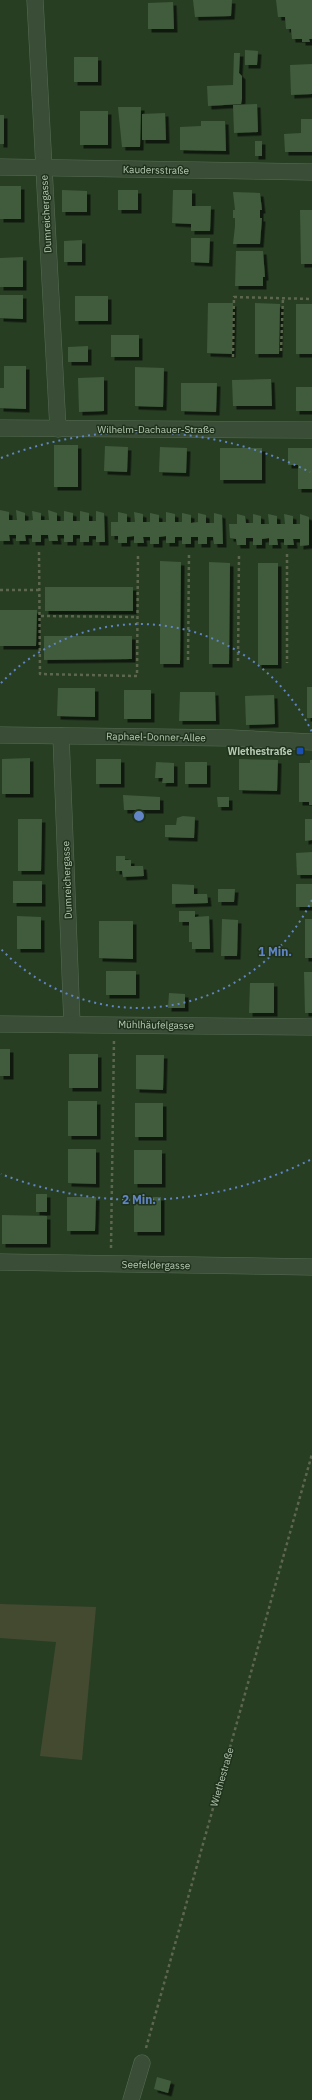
<svg xmlns="http://www.w3.org/2000/svg" width="312" height="2100" font-family="'IBM Plex Sans',sans-serif">
<style>
.green{fill:#444a30}
.building{fill:#405b3c;filter:url(#shadow)}
.lines{fill:none;stroke-linecap:round;stroke-linejoin:round}
.street-casing{stroke:#586c55;stroke-width:17}
.path{stroke:#5c674e;stroke-width:2.5;stroke-dasharray:3 3;stroke-linecap:butt}
.street{stroke:#3a4e37;stroke-width:16}
.ring{fill:none;stroke:#6185c7;stroke-width:2;stroke-dasharray:2 4}
.transit-dot{fill:#1a4fb4;stroke:#1f321c;stroke-width:1.5}
.labels{text-anchor:middle;dominant-baseline:central;stroke-width:3;stroke-linejoin:round;paint-order:stroke}
.street-label{font-size:10px;fill:#b5c9b2;stroke:#1f321c}
.poi-label{font-size:10px;font-weight:bold;fill:#b5c9b2;stroke:#1f321c;text-anchor:end}
.centre{fill:#6185c7;stroke:#1f321c;stroke-width:2}
.ring-label{font-size:12px;text-anchor:middle;font-weight:bold;fill:#6185c7;stroke:#1f321c;stroke-width:3;stroke-linejoin:round;paint-order:stroke}
</style>
<defs>
<filter id="shadow"><feDropShadow dx="3.5" dy="3.5" stdDeviation="0" flood-color="#0009"/></filter>
</defs>
<rect width="100%" height="100%" fill="#273e23"/>
<!-- green -->
<polygon class="green" points="0,1604 96,1607 82,1760 40,1756 56,1642 0,1638"/>
<!-- building -->
<g class="building">
<polygon points="193,0 232,0 231,16 195,17"/>
<polygon points="276,0 312,0 312,39 309,39 310,42 302,42 302,39 292,39 291,29 286,29 285,17 278,17"/>
<polygon points="173,2 174,29 148,29 148,3"/>
<polygon points="245,50 258,51 257,65 245,65"/>
<polygon points="234,53 240,53 239,73 242,76 242,99 241,104 208,106 207,86 233,85"/>
<rect x="74" y="57" width="24" height="25"/>
<polygon points="312,64 312,94 291,95 290,65"/>
<polygon points="257,104 258,132 234,133 233,105"/>
<polygon points="118,107 141,107 140,147 122,147"/>
<rect x="80" y="111" width="28" height="34"/>
<polygon points="165,113 166,140 142,140 142,114"/>
<rect x="0" y="115" width="4" height="29"/>
<polygon points="301,119 312,119 312,152 285,152 284,134 301,133"/>
<polygon points="201,121 225,121 226,151 180,150 180,127 201,126"/>
<rect x="255" y="141" width="7" height="15"/>
<rect x="0" y="186" width="21" height="33"/>
<polygon points="62,190 87,191 87,212 62,212"/>
<rect x="118" y="190" width="20" height="20"/>
<polygon points="173,190 192,190 192,206 211,206 210,231 191,231 191,224 172,223"/>
<polygon points="233,192 260,193 262,210 260,210 260,218 262,218 260,244 233,244 235,226 235,218 233,218 233,210 235,210"/>
<polygon points="300,210 312,210 312,264 301,264"/>
<polygon points="191,238 210,238 209,263 191,262"/>
<polygon points="82,240 82,262 64,262 64,241"/>
<polygon points="236,251 263,251 265,277 263,277 263,286 235,286"/>
<polygon points="23,257 23,287 0,287 0,258"/>
<polygon points="0,295 23,295 23,319 0,318"/>
<rect x="75" y="296" width="33" height="25"/>
<polygon points="208,303 233,303 232,354 207,353"/>
<polygon points="255,303 280,304 279,354 255,354"/>
<rect x="296" y="304" width="16" height="50"/>
<rect x="111" y="335" width="28" height="22"/>
<polygon points="88,346 88,362 68,362 68,347"/>
<polygon points="4,366 26,366 26,409 0,408 0,388 4,388"/>
<polygon points="135,367 164,368 163,407 135,406"/>
<polygon points="104,377 104,411 79,412 78,378"/>
<polygon points="271,379 272,406 233,406 232,380"/>
<polygon points="181,383 217,383 216,412 181,411"/>
<rect x="296" y="387" width="16" height="24"/>
<rect x="54" y="445" width="24" height="42"/>
<polygon points="105,446 128,447 127,472 104,471"/>
<polygon points="160,447 187,448 186,473 159,472"/>
<rect x="220" y="448" width="42" height="32"/>
<polygon points="288,448 312,448 312,489 298,489 298,465 288,465"/>
<polygon points="0,510 9,512 9,520 17,520 16,510 25,513 25,521 33,520 32,511 41,513 41,520 49,520 48,510 57,513 57,521 64,521 64,511 73,513 73,521 80,521 80,511 89,513 89,521 96,521 96,511 104,513 105,542 96,542 96,536 89,536 89,542 80,542 80,535 73,535 73,542 64,542 64,535 57,535 58,541 49,541 48,535 41,535 41,542 32,542 32,535 25,535 26,541 16,541 16,535 9,535 10,541 0,541"/>
<polygon points="118,512 127,514 127,522 135,522 134,512 143,514 143,522 150,522 150,513 159,515 159,522 166,522 166,512 175,514 175,522 182,522 182,513 191,515 191,523 198,522 198,513 206,515 206,523 214,523 214,513 222,515 223,544 214,544 213,537 207,537 207,544 198,544 198,537 191,537 191,544 182,544 182,537 175,537 175,543 166,543 166,536 159,537 159,544 150,544 150,537 143,537 144,543 134,543 134,536 127,537 127,543 118,543 118,536 111,536 111,522 118,522"/>
<polygon points="237,514 245,516 246,523 253,523 253,514 261,516 261,524 269,524 268,514 277,516 277,524 285,524 284,514 293,516 293,524 300,524 300,514 309,517 309,545 300,546 300,539 293,539 294,545 284,545 284,539 277,539 278,545 269,545 269,538 262,539 262,545 253,545 253,538 246,538 246,545 237,545 236,539 230,538 229,524 237,524"/>
<polygon points="160,561 181,562 180,664 160,664"/>
<polygon points="209,562 230,563 229,664 209,664"/>
<rect x="258" y="563" width="20" height="102"/>
<rect x="45" y="587" width="88" height="24"/>
<polygon points="0,610 37,610 36,646 0,646"/>
<polygon points="44,636 132,636 132,659 44,660"/>
<rect x="307" y="687" width="5" height="31"/>
<polygon points="58,688 95,688 95,717 57,716"/>
<rect x="124" y="690" width="27" height="29"/>
<polygon points="180,692 215,692 216,721 179,721"/>
<polygon points="274,695 275,724 246,725 245,696"/>
<polygon points="30,758 30,794 2,794 2,759"/>
<rect x="96" y="759" width="25" height="25"/>
<polygon points="239,759 278,760 277,791 239,790"/>
<polygon points="310,760 312,760 312,805 309,805 309,802 299,802 299,763 310,763"/>
<polygon points="156,762 174,763 174,783 162,783 163,778 155,778"/>
<rect x="185" y="762" width="22" height="22"/>
<polygon points="123,795 160,797 160,810 124,810"/>
<polygon points="217,797 229,797 229,807 218,807"/>
<polygon points="183,816 195,817 194,838 165,837 165,825 176,825 177,818"/>
<polygon points="18,819 42,819 41,871 18,871"/>
<polygon points="305,819 312,819 312,840 305,841"/>
<polygon points="312,852 312,875 297,875 296,853"/>
<polygon points="116,856 125,856 125,860 131,860 131,866 143,866 144,876 123,877 122,871 116,871"/>
<rect x="13" y="881" width="29" height="22"/>
<polygon points="172,884 194,885 194,894 207,894 208,903 172,904"/>
<rect x="296" y="884" width="16" height="23"/>
<polygon points="218,889 235,889 234,902 218,902"/>
<polygon points="179,911 195,911 195,917 209,916 210,949 192,949 192,942 189,942 189,922 179,922"/>
<polygon points="17,916 41,917 41,949 17,949"/>
<polygon points="222,919 238,920 237,956 221,956"/>
<rect x="305" y="919" width="7" height="39"/>
<polygon points="99,921 133,921 133,959 99,958"/>
<rect x="106" y="971" width="30" height="24"/>
<polygon points="304,972 312,972 312,1013 305,1013"/>
<polygon points="250,983 274,983 274,1013 249,1013"/>
<polygon points="169,993 185,994 185,1008 168,1008"/>
<rect x="0" y="1049" width="10" height="27"/>
<rect x="69" y="1054" width="29" height="34"/>
<polygon points="136,1055 164,1055 163,1090 136,1089"/>
<rect x="68" y="1101" width="29" height="35"/>
<rect x="135" y="1103" width="28" height="34"/>
<polygon points="68,1149 96,1149 96,1184 68,1183"/>
<rect x="134" y="1150" width="28" height="34"/>
<rect x="36" y="1194" width="11" height="18"/>
<polygon points="67,1197 96,1197 95,1231 67,1231"/>
<rect x="134" y="1197" width="27" height="35"/>
<polygon points="2,1215 47,1216 47,1244 2,1244"/>
<polygon points="157,2077 171,2081 168,2093 154,2089"/>
</g>
<g class="lines">
<defs>
<g id="street">
<polyline points="35,0 58,429"/>
<polyline points="0,167 312,172"/>
<polyline points="0,428 312,430"/>
<polyline points="0,735 231,738 312,742"/>
<polyline points="61,736 72,1024"/>
<polyline points="0,1024 312,1027"/>
<polyline points="0,1262 312,1267"/>
<polyline points="131,2100 142,2063"/>
</g>
</defs>
<!-- street casing -->
<use href="#street" class="street-casing"/>
<!-- path -->
<g class="path">
<polyline points="281,351 283,298"/>
<polyline points="233,357 234,297 312,299"/>
<polyline points="39,552 40,674 137,676 138,553"/>
<polyline points="287,554 287,663"/>
<polyline points="0,590 39,590"/>
<polyline points="41,616 137,617"/>
<polyline points="188,660 189,553"/>
<polyline points="238,661 239,554"/>
<polyline points="111,1248 114,1039"/>
<polyline points="146,2048 312,1454"/>
</g>
<!-- street -->
<use href="#street" class="street"/>
</g>
<!-- distance rings -->
<g class="ring">
<path d="M312 900A192 192 0 0 1 1 949M1 683A192 192 0 0 1 312 732"/>
<path d="M310 1160A384 384 0 0 1 1 1174M1 458A384 384 0 0 1 310 472"/>
</g>
<!-- markers -->
<rect class="transit-dot" x="296" y="747" width="8" height="8" rx="2"/>
<g class="labels">
<!-- street labels -->
<g class="street-label">
<text transform="translate(156 170) rotate(1)">Kaudersstraße</text>
<text transform="translate(46 214) rotate(-93)">Dumreichergasse</text>
<text x="156" y="429">Wilhelm-Dachauer-Straße</text>
<text transform="translate(156 737) rotate(1)">Raphael-Donner-Allee</text>
<text transform="translate(67 880) rotate(-92)">Dumreichergasse</text>
<text transform="translate(156 1025) rotate(1)">Mühlhäufelgasse</text>
<text transform="translate(156 1265) rotate(1)">Seefeldergasse</text>
<text transform="translate(222 1777) rotate(-74)">Wiethestraße</text>
</g>
<!-- poi labels -->
<g class="poi-label">
<text x="292" y="751">Wiethestraße</text>
</g>
</g>
<circle cx="139" cy="816" r="6" class="centre"/>
<g class="ring-label">
<text x="275" y="956">1 Min.</text>
<text x="139" y="1204">2 Min.</text>
</g>
</svg>
